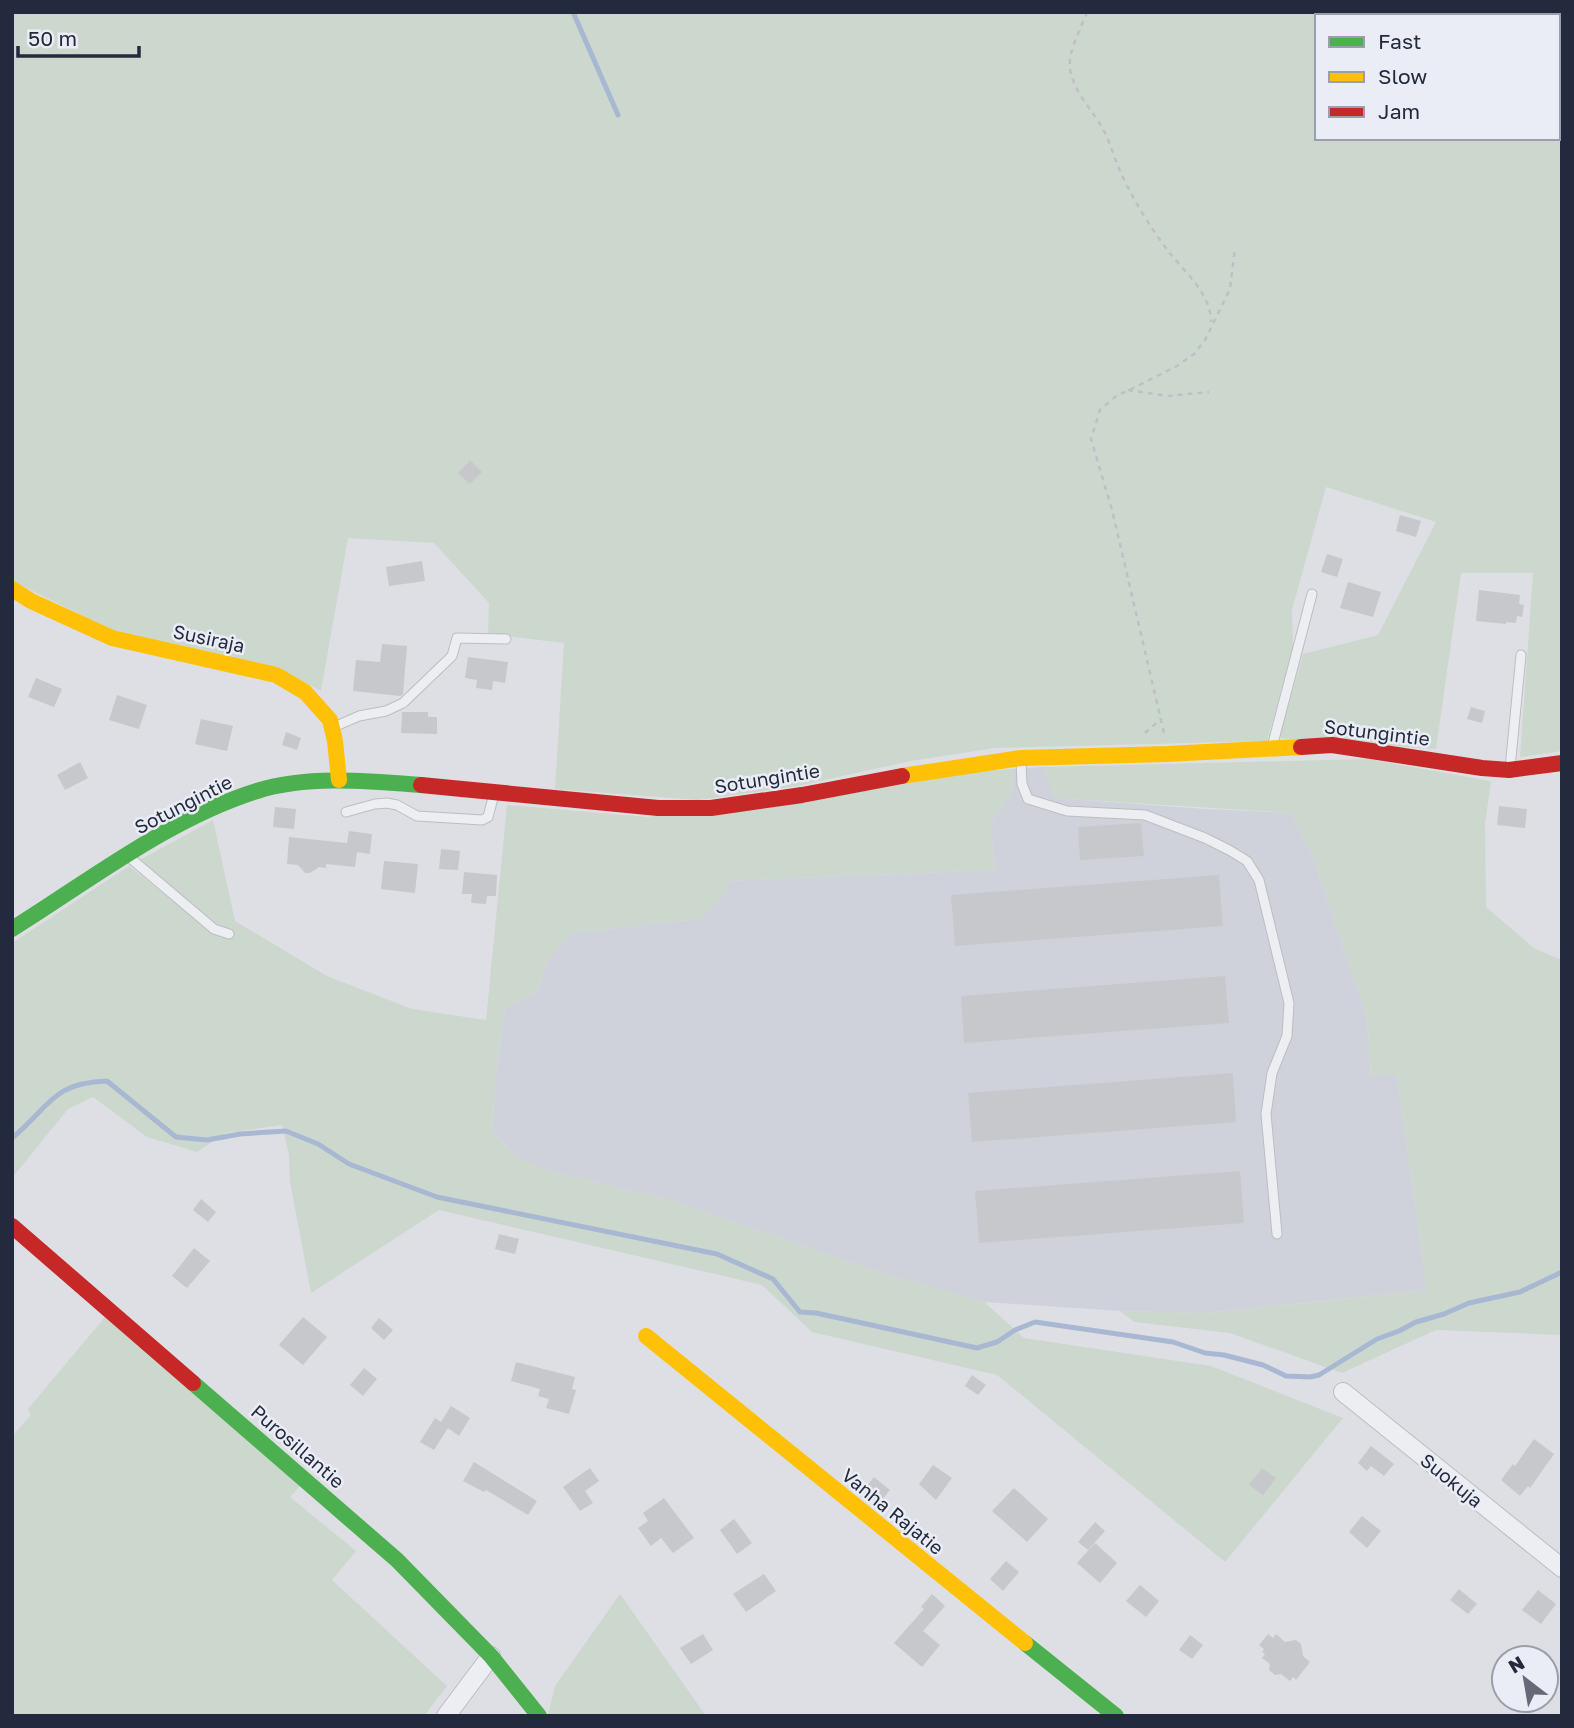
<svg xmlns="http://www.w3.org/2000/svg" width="1574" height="1728" font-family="'Golos Text',sans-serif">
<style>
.built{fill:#cfd2db}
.green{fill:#ccd8cd;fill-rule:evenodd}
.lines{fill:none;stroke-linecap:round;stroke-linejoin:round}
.stream{stroke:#a9b8d2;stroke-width:5}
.building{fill:#c6c8cc}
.lane-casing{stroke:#bcbdc2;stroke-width:11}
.street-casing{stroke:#bcbdc2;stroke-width:20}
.path{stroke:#bfc0c6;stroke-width:2.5;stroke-dasharray:5 5;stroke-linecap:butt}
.lane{stroke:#edeef1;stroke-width:9}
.street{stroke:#edeef1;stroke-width:18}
.fast{stroke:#4caf50;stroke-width:16}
.slow{stroke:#ffc107;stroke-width:16}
.jam{stroke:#c62828;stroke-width:16}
.labels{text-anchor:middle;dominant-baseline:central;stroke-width:5;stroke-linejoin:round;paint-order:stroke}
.street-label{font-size:19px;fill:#242a3e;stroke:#eaedf5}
</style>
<rect width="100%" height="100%" fill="#dedfe4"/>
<!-- built -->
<polygon class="built" points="1043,767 1056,798 1206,809 1291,813 1312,854 1367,1017 1371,1076 1397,1073 1427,1290 1206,1313 1120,1311 984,1302 888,1275 663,1198 548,1171 518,1158 492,1132 496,1074 505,1010 537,991 549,958 572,933 699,919 728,881 995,870 990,824 1012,793 1013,769"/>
<!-- green -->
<g class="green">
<path d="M12,12H1562V751L1520,757L1533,573H1461L1436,749L1279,738L1303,654L1378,635L1436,522L1326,487L1292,610L1293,648L1267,741L995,748L911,761L797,786L698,800L555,789L564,643L488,634L489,603L434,543L348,538L321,691L281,670L112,630L12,581ZM1317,16H1558V138H1317Z"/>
<polygon points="1367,759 1491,781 1485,824 1486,907 1535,949 1562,960 1562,1335 1436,1330 1342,1373 1230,1333 1134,1322 1120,1311 1207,1313 1427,1290 1397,1074 1371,1076 1367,1017 1312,854 1291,813 1055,798 1043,767"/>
<polygon points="1013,769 1012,793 990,824 995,870 728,881 727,894 699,919 572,933 549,958 537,991 505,1010 496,1074 492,1132 518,1158 548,1171 663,1198 888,1275 984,1302 1024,1338 1211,1366 1343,1418 1225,1562 997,1375 812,1332 762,1285 439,1210 311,1293 290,1182 289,1155 282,1125 226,1133 197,1152 147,1137 93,1097 68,1109 12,1178 12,943 129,866 204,926 213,925 138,861 213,820 235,921 327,976 412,1009 486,1020 507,805 647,817 982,771"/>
<polygon points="110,1311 306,1480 290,1497 356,1551 332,1580 447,1686 424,1716 12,1716 12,1436 31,1415 28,1409"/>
<polygon points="620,1594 706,1716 548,1715 555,1686"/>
</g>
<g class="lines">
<!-- stream -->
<g class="stream">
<polyline points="573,12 618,115"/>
<polyline points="1558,79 1562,79"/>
<path d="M12,1138C50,1107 51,1083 107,1081L176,1137L207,1140L240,1134L286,1131L318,1144L349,1164L437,1197L717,1254L773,1279L800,1312L816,1313L977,1348L997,1342L1015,1330L1035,1322L1173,1342L1205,1353L1224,1355L1263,1365L1286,1376L1310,1377L1319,1375L1377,1339L1399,1331L1416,1322L1444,1314L1469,1303L1520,1292L1562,1272"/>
</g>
</g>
<!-- building -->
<g class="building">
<polygon points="470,460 482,472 470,484 458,473"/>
<polygon points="1400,515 1421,521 1416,537 1396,531"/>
<polygon points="1327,554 1343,559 1337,577 1321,572"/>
<polygon points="422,561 425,581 389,586 386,567"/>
<polygon points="1348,582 1381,592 1373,617 1340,608"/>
<polygon points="1479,590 1520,595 1519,604 1524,605 1522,617 1517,616 1516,623 1506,622 1506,624 1476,621"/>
<polygon points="382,644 407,646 403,694 400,696 353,691 356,660 380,662"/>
<polygon points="468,657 508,662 505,683 493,681 492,690 476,688 477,680 465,678"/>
<polygon points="36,678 62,689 54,707 28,697"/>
<polygon points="117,695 147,705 139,729 109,720"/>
<polygon points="1471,707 1485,711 1482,723 1467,719"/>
<polygon points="402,712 428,712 428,717 437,717 437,734 401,733"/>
<polygon points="201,719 233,726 227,751 195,744"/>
<polygon points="286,732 301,738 297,750 282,745"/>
<polygon points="80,762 88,778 65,790 57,775"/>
<polygon points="1499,806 1527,809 1525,828 1497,825"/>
<polygon points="275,807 296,809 294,829 273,827"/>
<polygon points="1141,823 1144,856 1080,860 1078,827"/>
<polygon points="349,831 372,834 370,854 357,852 355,867 326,864 326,868 319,867 310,873 305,873 298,865 287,864 289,837 347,843"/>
<polygon points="441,849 460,851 458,870 439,869"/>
<polygon points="384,861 418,864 415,893 381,889"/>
<polygon points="464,872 497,875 496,896 487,896 486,904 471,903 472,894 462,894"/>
<polygon points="1219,875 1223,926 955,946 951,895"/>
<polygon points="1225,976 1229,1023 964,1043 961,996"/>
<polygon points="1233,1073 1236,1122 972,1142 968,1093"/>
<polygon points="1240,1171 1244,1223 979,1243 975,1191"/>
<polygon points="201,1199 216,1212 208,1222 193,1210"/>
<polygon points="499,1234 519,1239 515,1254 495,1249"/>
<polygon points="194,1248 210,1261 187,1288 172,1276"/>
<polygon points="303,1317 327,1337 303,1365 279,1345"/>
<polygon points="379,1318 393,1330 384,1340 371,1328"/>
<polygon points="516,1362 575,1377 572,1389 576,1390 569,1414 546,1408 549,1399 538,1396 540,1389 511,1381"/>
<polygon points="364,1368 377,1379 363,1396 350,1385"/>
<polygon points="972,1375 986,1385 978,1395 965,1386"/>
<polygon points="451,1406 470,1418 459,1436 448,1428 434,1450 420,1442 435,1418 441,1422"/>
<polygon points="1534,1439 1554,1454 1530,1488 1528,1486 1520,1496 1501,1480 1513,1464 1515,1466"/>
<polygon points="1371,1446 1394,1464 1384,1476 1371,1466 1367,1471 1358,1463"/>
<polygon points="474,1462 537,1501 528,1515 486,1490 484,1492 463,1481"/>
<polygon points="933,1465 952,1478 936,1500 919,1484"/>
<polygon points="590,1468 599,1481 585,1491 593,1503 580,1511 563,1487"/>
<polygon points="1262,1468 1276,1478 1263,1495 1249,1485"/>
<polygon points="874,1477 890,1490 878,1505 862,1492"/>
<polygon points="1014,1488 1048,1519 1027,1542 992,1511"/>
<polygon points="664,1498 694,1538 673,1553 661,1538 651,1546 638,1528 648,1521 643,1513"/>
<polygon points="1362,1516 1381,1531 1367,1548 1349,1532"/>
<polygon points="734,1519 752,1543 737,1554 720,1530"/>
<polygon points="1095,1522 1105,1531 1088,1550 1078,1542"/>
<polygon points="1095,1543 1117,1563 1100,1583 1077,1563"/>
<polygon points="1006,1561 1019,1572 1003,1591 990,1579"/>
<polygon points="764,1574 776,1591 746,1612 733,1594"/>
<polygon points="1140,1585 1159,1601 1146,1617 1126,1601"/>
<polygon points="1459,1589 1477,1604 1468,1614 1450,1600"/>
<polygon points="1538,1590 1556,1604 1541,1624 1522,1610"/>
<polygon points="932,1594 945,1606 923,1631 940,1645 922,1667 894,1643 924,1609 921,1607"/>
<polygon points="703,1634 713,1650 691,1664 680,1648"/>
<polygon points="1268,1634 1273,1638 1276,1634 1285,1642 1296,1640 1301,1644 1303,1656 1310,1662 1296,1680 1293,1677 1290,1681 1281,1674 1275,1675 1269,1670 1270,1664 1262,1658 1265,1654 1262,1652 1264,1649 1259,1645"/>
<polygon points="1190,1635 1203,1645 1192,1659 1179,1650"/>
</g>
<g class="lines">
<defs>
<g id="lane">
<polyline points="334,727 359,716 386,711 403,703 452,656 457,638 506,639"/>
<polyline points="1272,747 1312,594"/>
<polyline points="1021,759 1022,784 1028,799 1067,811 1145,815 1205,838 1229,850 1247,861 1259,880 1289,1003 1287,1036 1272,1073 1266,1114 1277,1234"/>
<polyline points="1510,768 1521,655"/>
<polyline points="346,812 375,804 387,803 397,805 417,816 482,820 488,817 494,794"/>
<polyline points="129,857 214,929 229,934"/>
</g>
<g id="street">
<polyline points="1343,1392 1562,1568"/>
<polyline points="446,1716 491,1656"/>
</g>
</defs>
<!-- lane casing -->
<use href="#lane" class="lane-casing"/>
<!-- street casing -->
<use href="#street" class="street-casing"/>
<!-- path -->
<g class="path">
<path d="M1087,12C1081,29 1068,50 1070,68C1073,92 1092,109 1103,129C1111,143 1114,159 1121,173C1133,200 1151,228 1168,251C1185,272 1211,294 1211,322"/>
<polyline points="1128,390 1168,396 1209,392"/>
<polyline points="1145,733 1161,719"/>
<polyline points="1164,733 1112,510 1091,439 1100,410 1115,397 1177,366 1194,354 1205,340 1230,289 1235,248"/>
</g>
<!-- lane -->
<use href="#lane" class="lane"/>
<!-- street -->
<use href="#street" class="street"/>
<!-- fast -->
<g class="fast">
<path d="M12,929C89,881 170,818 257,791C306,775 370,781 421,785"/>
<polyline points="193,1383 397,1560 491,1656 539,1716"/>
<polyline points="1025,1643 1116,1716"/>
</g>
<!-- slow -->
<g class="slow">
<polyline points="12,589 31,601 112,638 276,675 305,692 330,720 335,741 339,780"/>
<polyline points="902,776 1021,758 1167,754 1301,747"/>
<polyline points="646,1336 1025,1643"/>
</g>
<!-- jam -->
<g class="jam">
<polyline points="1301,747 1332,745 1482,768 1509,770 1562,763"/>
<polyline points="421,785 658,808 711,808 802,795 902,776"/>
<polyline points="12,1226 193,1383"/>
</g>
</g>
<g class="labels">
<!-- street labels -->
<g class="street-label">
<text transform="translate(209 638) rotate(12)">Susiraja</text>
<text transform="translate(1377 732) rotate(7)">Sotungintie</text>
<text transform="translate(767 778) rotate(-9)">Sotungintie</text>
<text transform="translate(183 804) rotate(-27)">Sotungintie</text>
<text transform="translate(298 1446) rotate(41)">Purosillantie</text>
<text transform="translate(1452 1480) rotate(39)">Suokuja</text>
<text transform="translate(893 1511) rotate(39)">Vanha Rajatie</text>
</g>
</g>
<!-- border -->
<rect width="1574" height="1728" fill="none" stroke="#242a3e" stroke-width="28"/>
<!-- legend -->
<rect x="1315" y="14" width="245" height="126" fill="#eaedf5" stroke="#9b9fac" stroke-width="2"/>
<rect x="1329" y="37" width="35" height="10" fill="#4caf50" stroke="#9b9fac" stroke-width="2"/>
<text x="1378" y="49" font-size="21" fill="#242a3e">Fast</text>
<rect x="1329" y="72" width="35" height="10" fill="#ffc107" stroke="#9b9fac" stroke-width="2"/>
<text x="1378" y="84" font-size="21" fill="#242a3e">Slow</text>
<rect x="1329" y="107" width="35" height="10" fill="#c62828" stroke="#9b9fac" stroke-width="2"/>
<text x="1378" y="119" font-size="21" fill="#242a3e">Jam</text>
<!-- north arrow -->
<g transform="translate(1525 1679) rotate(329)"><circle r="33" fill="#eaedf5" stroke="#9b9fac" stroke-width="2"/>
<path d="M0-5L12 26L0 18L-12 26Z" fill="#656978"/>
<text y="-10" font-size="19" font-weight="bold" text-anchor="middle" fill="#242a3e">N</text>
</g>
<!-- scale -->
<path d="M18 46v10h121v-10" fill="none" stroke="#242a3e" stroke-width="3.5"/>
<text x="28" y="46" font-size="21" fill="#242a3e" stroke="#eaedf5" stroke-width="5" paint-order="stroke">50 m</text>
</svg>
